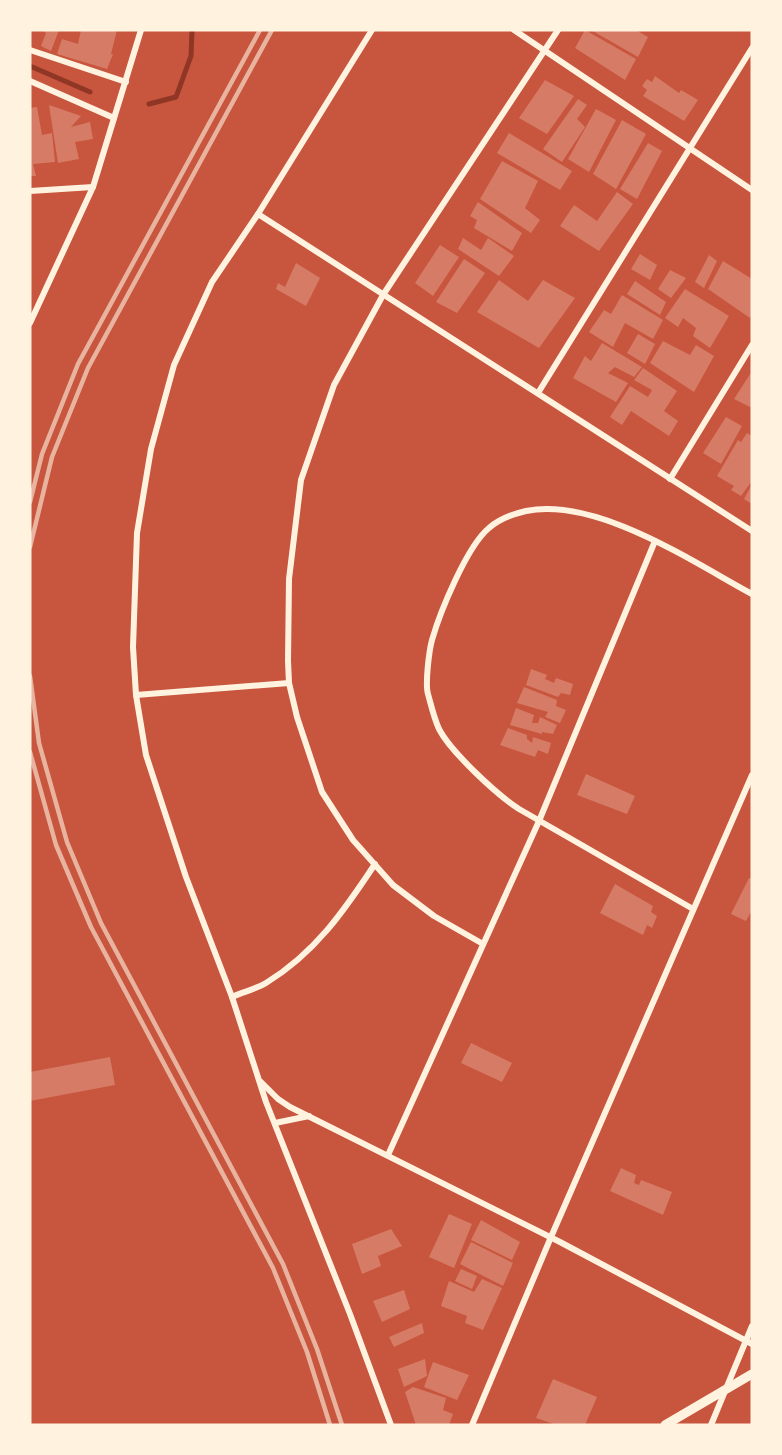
<svg xmlns="http://www.w3.org/2000/svg" width="782" height="1455" font-family="'Open Sans',sans-serif">
<style>
.lines{fill:none;stroke-linecap:round;stroke-linejoin:round}
.stream{stroke:#8f3625;stroke-width:5}
.building{fill:#d67c66}
.minor{stroke:#fff3e0;stroke-width:6}
.tertiary{stroke:#fff3e0;stroke-width:9}
.rail{stroke:#e9b49f;stroke-width:4.5}
</style>
<rect width="100%" height="100%" fill="#c8553d"/>
<g class="lines">
<!-- stream -->
<g class="stream">
<polyline points="30,66 90,92"/>
<polyline points="149,104 176,97 191,56 192,30"/>
</g>
</g>
<!-- building -->
<g class="building">
<polygon points="41,30 59,30 51,51 41,46 46,33"/>
<polygon points="81,30 117,30 111,54 113,54 107,69 57,54 62,39 78,44"/>
<polygon points="585,30 636,59 625,80 575,48"/>
<polygon points="591,30 636,30 648,37 638,57"/>
<polygon points="655,76 679,93 681,90 698,100 684,121 643,96 647,90 642,86 647,79 652,82"/>
<polygon points="545,80 574,96 547,134 519,118"/>
<polygon points="578,99 587,105 577,119 585,127 562,162 543,149"/>
<polygon points="49,105 81,116 71,127 90,122 93,139 75,142 79,159 58,163"/>
<polygon points="37,107 42,135 52,133 55,162 33,164 36,176 30,176 30,108"/>
<polygon points="596,109 616,120 589,172 568,159"/>
<polygon points="622,120 646,134 616,189 593,174"/>
<polygon points="509,133 572,171 560,190 497,153"/>
<polygon points="648,143 662,151 637,199 620,189"/>
<polygon points="502,161 538,181 525,208 540,220 531,233 480,199"/>
<polygon points="617,192 633,204 599,251 560,226 574,205 597,221"/>
<polygon points="478,202 522,233 512,251 474,228 477,220 470,216"/>
<polygon points="463,238 481,250 488,238 514,256 499,276 458,249"/>
<polygon points="440,245 459,257 433,296 415,283"/>
<polygon points="640,254 657,265 650,280 631,269"/>
<polygon points="709,255 717,261 704,288 695,282"/>
<polygon points="464,259 485,273 457,313 436,302"/>
<polygon points="723,261 752,279 752,313 750,318 708,289"/>
<polygon points="296,263 320,278 306,306 276,289 278,283 285,287"/>
<polygon points="670,270 686,278 671,298 658,289"/>
<polygon points="499,280 528,301 543,280 575,298 539,348 477,312"/>
<polygon points="635,281 666,302 660,315 627,294"/>
<polygon points="685,289 729,316 710,348 693,336 696,328 683,318 678,327 665,318"/>
<polygon points="622,295 663,320 653,339 625,323 613,347 589,332 604,310 611,314"/>
<polygon points="638,334 655,344 645,364 627,353"/>
<polygon points="663,341 690,355 696,345 714,356 694,392 650,363"/>
<polygon points="602,343 642,367 634,377 615,367 608,373 628,383 616,402 573,378 585,356 591,361"/>
<polygon points="643,368 677,391 664,411 678,421 669,436 631,411 622,425 610,417 630,386 648,397 652,390 634,380"/>
<polygon points="752,371 752,408 734,399"/>
<polygon points="726,417 742,426 721,464 703,453"/>
<polygon points="747,433 752,436 752,481 741,496 731,490 734,486 717,476 738,440 741,442"/>
<polygon points="752,484 752,504 744,499"/>
<polygon points="531,669 547,675 545,679 554,683 556,678 573,684 570,695 561,693 558,697 526,685"/>
<polygon points="524,687 557,700 556,706 566,710 560,723 545,717 548,712 517,703"/>
<polygon points="516,708 534,715 532,723 538,723 540,717 557,725 553,734 542,732 542,734 510,725"/>
<polygon points="508,728 527,735 527,739 532,743 533,737 551,743 548,754 538,750 535,757 500,745"/>
<polygon points="586,774 635,796 627,814 577,795"/>
<polygon points="749,878 752,879 752,910 746,921 731,914"/>
<polygon points="615,884 653,906 651,912 657,916 652,928 647,925 643,935 600,913"/>
<polygon points="471,1043 512,1063 502,1082 461,1063"/>
<polygon points="110,1057 115,1085 30,1101 30,1072"/>
<polygon points="621,1168 636,1175 634,1183 639,1185 641,1180 672,1192 663,1215 610,1191"/>
<polygon points="449,1214 472,1224 454,1268 429,1257"/>
<polygon points="481,1220 520,1242 512,1260 471,1240"/>
<polygon points="391,1229 402,1246 378,1256 381,1266 362,1274 352,1244"/>
<polygon points="471,1242 513,1263 503,1286 460,1264"/>
<polygon points="461,1269 477,1276 472,1289 455,1281"/>
<polygon points="482,1279 502,1288 483,1330 465,1323 467,1316 441,1306 449,1281 474,1292"/>
<polygon points="404,1290 410,1309 382,1322 373,1301"/>
<polygon points="422,1323 424,1333 394,1347 389,1337"/>
<polygon points="425,1359 427,1376 404,1387 398,1369"/>
<polygon points="433,1362 469,1375 457,1400 424,1387"/>
<polygon points="553,1379 597,1397 585,1425 557,1425 536,1418"/>
<polygon points="413,1387 446,1398 443,1410 453,1414 449,1425 416,1425 405,1392"/>
</g>
<g class="lines">
<!-- minor -->
<g class="minor">
<polyline points="372,30 258,214 212,282 174,365 151,449 137,533 133,647 136,695 146,755 186,877 232,997 266,1102 350,1314 391,1425"/>
<polyline points="514,30 752,190"/>
<polyline points="30,50 126,82"/>
<polyline points="30,81 114,118"/>
<polyline points="30,191 93,187"/>
<polyline points="258,214 752,531"/>
<polyline points="30,323 93,187 141,30"/>
<polyline points="538,393 752,48"/>
<polyline points="670,479 752,345"/>
<polyline points="136,695 289,683"/>
<path d="M693,909L519,809C496,794 451,752 439,729C434,718 431,705 428,694C425,684 429,651 432,640C440,612 467,546 489,528C499,519 513,514 526,511C597,497 691,561 752,594"/>
<polyline points="483,944 434,916 393,885 353,840 322,792 297,717 289,683 288,661 289,579 301,480 334,385 383,295 558,30"/>
<path d="M232,997C243,992 256,989 266,983C315,953 344,911 375,864"/>
<polyline points="261,1082 278,1099 290,1107 560,1242 752,1344"/>
<polyline points="275,1123 309,1116"/>
<polyline points="388,1155 539,821 655,541"/>
<polyline points="472,1425 551,1237 752,775"/>
<polyline points="711,1425 752,1326"/>
</g>
<!-- tertiary -->
<polyline class="tertiary" points="665,1425 752,1374"/>
<!-- rail -->
<g class="rail">
<polyline points="30,502 42,454 78,364 260,30"/>
<polyline points="30,547 52,457 88,368 272,30"/>
<polyline points="30,676 39,743 67,842 101,923 283,1264 317,1349 342,1425"/>
<polyline points="30,752 56,845 91,927 273,1268 307,1352 330,1425"/>
</g>
</g>
<!-- border -->
<rect width="782" height="1455" fill="none" stroke="#fff3e0" stroke-width="63"/>
</svg>
